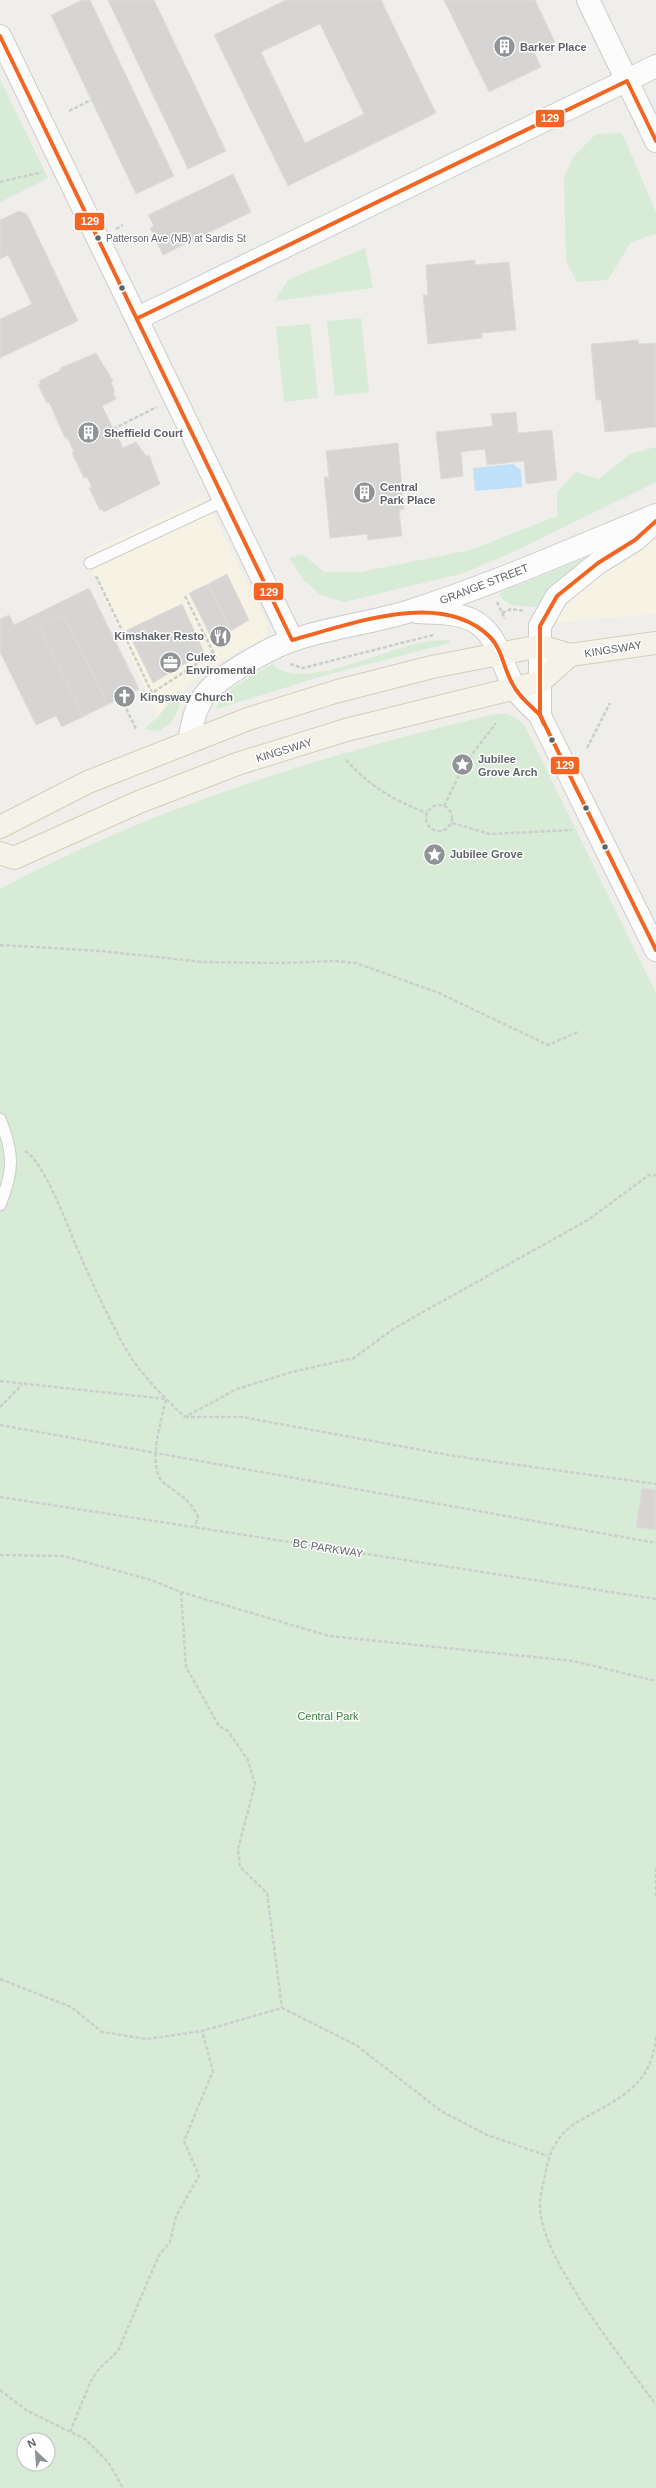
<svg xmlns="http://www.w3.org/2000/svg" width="656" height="2488" font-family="Arial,sans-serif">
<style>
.commercial{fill:#f7f3e4}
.green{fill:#d8ebd6;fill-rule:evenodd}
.water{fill:#bfe0f9}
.building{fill:#d6d5d3;stroke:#deddd9;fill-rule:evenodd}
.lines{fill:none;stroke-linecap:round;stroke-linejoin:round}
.service-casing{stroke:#cbcccc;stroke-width:13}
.minor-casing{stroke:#cbcccc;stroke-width:24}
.tertiary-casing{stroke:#cbcccc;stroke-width:24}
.primary-casing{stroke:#d7ceb8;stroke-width:24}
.path{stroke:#cacfcc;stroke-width:2.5;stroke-dasharray:4 2;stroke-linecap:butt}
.service{stroke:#fdfcfc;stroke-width:11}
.minor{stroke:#fdfcfc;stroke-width:22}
.tertiary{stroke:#fdfcfc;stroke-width:22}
.primary{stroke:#f4f2e9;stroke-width:22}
.bus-1-casing{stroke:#fff;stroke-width:7}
.bus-1{stroke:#f26522;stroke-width:4}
.bus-dot{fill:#5f6368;stroke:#fff;stroke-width:1.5}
.labels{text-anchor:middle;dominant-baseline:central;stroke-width:3;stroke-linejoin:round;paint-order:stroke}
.bus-label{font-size:10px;fill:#5f6368;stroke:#fff;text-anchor:start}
.poi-label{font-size:11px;font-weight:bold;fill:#5f6368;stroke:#fff;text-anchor:start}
.street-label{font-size:11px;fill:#5f6368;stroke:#fff}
.park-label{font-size:11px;fill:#348238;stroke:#fff}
.line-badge{stroke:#fff;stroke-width:1.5}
.badge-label{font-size:11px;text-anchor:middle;font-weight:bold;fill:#fff}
</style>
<rect width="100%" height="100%" fill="#efeeea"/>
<!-- commercial -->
<g class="commercial">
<polygon points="204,497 267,622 267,635 259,645 246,646 188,683 184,690 183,701 178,715 164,730 85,554"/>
<polygon points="656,539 656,614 554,623 564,601 632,551"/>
</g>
<!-- green -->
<g class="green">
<polygon points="0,79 48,178 0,202"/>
<polygon points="622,133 656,212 656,234 631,242 608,280 577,282 566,261 564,177 574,156 596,134"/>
<polygon points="365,248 373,288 275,301 288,280"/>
<polygon points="361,318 369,392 335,396 327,321"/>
<polygon points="310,324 318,398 284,402 276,327"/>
<polygon points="656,447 656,482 513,552 464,573 344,602 319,594 303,579 289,558 302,554 324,572 361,572 471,550 557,516 557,492 576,472 599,479 630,454"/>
<path d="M585,558L549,589L536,607C521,606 506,609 499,593Z"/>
<path d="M449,640L450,643L319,677L217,709L216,707L232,688L274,663L275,667C315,693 401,636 449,640Z"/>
<path d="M179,690C185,703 174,725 160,730C155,732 150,730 144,729L157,718Z"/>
<path d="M496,714C509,713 519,717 526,728L656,993V2488H0V889C155,806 325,754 496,714ZM24,2440H48V2464H24Z"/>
</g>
<!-- water -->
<polygon class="water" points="513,464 521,470 522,487 475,491 473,468"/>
<!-- building -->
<g class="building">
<polygon points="82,0 90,0 174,176 136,194 51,15"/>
<polygon points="108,0 154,0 226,151 188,169"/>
<path d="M286,0H381L436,113L288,186L214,35ZM320,24L364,114L305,143L261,52Z"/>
<polygon points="444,0 535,0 555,42 534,52 541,67 489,92"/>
<polygon points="233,174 251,212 163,255 150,228 154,226 148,215"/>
<polygon points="19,211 27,214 78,321 0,358 0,319 32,304 8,255 0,259 0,220"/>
<polygon points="475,260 475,265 509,262 516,330 482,333 482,338 428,344 423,295 428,295 426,265"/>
<polygon points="638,340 639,344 656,343 656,427 605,432 601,400 596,400 591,344"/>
<polygon points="96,353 113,381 111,382 115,392 113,393 116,399 102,406 123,448 136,442 146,456 149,455 160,484 104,512 102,509 100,510 89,488 92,487 87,477 84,478 72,453 74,452 67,437 65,438 49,402 47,403 38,385 41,384 39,381 61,370 60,368"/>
<polygon points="516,412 518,433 552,430 557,480 526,484 524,461 487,465 485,449 461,452 463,476 441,479 436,432 493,426 491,414"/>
<polygon points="398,443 404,509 399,510 402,536 368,540 367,534 330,538 324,477 329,477 326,451"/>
<polygon points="227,574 249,620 231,631 208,584"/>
<polygon points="208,584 231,631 214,643 189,593"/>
<polygon points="89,588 139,689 62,727 56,716 36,725 0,652 0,619 9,615 14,625"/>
<polygon points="182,604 204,652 153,683 127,630"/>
<polygon points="63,615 108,704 83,716 39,627"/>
<polygon points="642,1488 656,1490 656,1530 636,1527"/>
</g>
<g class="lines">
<defs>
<g id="service">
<polyline points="90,563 225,500"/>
<path d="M0,1119C14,1153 14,1170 0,1205"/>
</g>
<g id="minor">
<polyline points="588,0 656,141"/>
<polyline points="138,318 656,66"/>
</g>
<g id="tertiary">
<polyline points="0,36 292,640"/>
<polyline points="655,522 635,540 598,563 557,596 540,626 540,715 543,722 656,950"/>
<path d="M417,612C434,613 455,612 472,620C499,633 501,666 515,688C521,698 532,707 540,715"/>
<path d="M189,741C193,719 196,701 214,685C234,669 269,648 293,640C331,627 372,623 410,611C494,584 575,548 656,515"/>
</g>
<g id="primary">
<polyline points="0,827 88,782 248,719 338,691 432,667 540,646 570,655 656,643"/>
<polyline points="0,853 14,858 139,802 237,764 346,730 540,682 570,655"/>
</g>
</defs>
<!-- service casing -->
<use href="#service" class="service-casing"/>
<!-- minor casing -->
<use href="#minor" class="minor-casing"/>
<!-- tertiary casing -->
<use href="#tertiary" class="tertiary-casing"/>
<!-- primary casing -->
<use href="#primary" class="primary-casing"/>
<!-- path -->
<g class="path">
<polyline points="69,111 91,100"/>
<polyline points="0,182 42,172"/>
<polyline points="116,229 123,225"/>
<polyline points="113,429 157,407"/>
<polyline points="96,576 152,693 213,653"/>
<polyline points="185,596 216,658"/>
<polyline points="497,602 505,619"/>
<polyline points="502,613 511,609 524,611"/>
<polyline points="290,664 303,668 433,635"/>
<polyline points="121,698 136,729"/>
<polyline points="587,748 610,703"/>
<path d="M346,760C371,787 393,800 427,813"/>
<circle cx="439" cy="818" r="13"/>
<polyline points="444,806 464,765 496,723"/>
<polyline points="452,823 490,834 572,830"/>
<polyline points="0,945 101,951 204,962 278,963 335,961 356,963 439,993 548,1045 578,1032"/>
<path d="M25,1151C43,1161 66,1221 74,1241C90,1278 107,1316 127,1351C141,1375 165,1398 185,1417L237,1389L292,1372L354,1358L392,1330L414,1317L588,1220L649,1175H656"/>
<path d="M0,1381L166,1399C162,1418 146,1468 164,1483C177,1493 191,1500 198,1517L195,1527"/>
<polyline points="0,1407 22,1385"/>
<polyline points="185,1417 242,1417 454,1456 656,1484"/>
<polyline points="0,1425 656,1543"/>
<polyline points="0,1497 656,1599"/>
<polyline points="0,1555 63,1556 151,1580 181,1592 329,1636 573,1661 656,1681"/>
<polyline points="181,1592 186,1667 219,1726 228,1731 248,1760 255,1784 238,1849 240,1867 267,1893 282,2008"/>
<polyline points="656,1868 656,1898"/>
<polyline points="0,1979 71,2007 102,2032 147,2039 202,2031 282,2008 356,2045 441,2111 487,2135 548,2156"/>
<path d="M656,2037C651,2087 619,2098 581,2120C558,2132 549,2151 545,2175C543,2186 539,2198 540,2208C542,2261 624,2360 656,2405"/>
<polyline points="0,2390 26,2410 85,2439 108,2462 123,2488"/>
<polyline points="70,2432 90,2383 98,2370 118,2351 159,2255 170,2242 176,2216 199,2176 184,2141 213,2071 202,2031"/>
</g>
<!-- service -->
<use href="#service" class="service"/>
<!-- minor -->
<use href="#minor" class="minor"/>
<!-- tertiary -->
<use href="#tertiary" class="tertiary"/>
<!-- primary -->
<use href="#primary" class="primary"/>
<defs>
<g id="bus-1">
<path d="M0,36L292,640C349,625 441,588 490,637C502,649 504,669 512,683C518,696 530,705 540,715L656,950"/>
<polyline points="138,318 627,81 656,141"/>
<polyline points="544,724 540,715 540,626 557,596 598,563 635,540 656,521"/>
</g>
</defs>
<!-- bus-1 casing -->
<use href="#bus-1" class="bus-1-casing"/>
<!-- bus-1 -->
<use href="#bus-1" class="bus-1"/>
</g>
<!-- icons -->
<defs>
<symbol id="building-disc" viewBox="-11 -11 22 22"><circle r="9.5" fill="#919496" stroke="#fff"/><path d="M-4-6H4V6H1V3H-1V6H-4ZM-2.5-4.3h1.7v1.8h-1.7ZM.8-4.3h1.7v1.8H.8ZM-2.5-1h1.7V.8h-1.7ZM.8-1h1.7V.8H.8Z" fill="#fff"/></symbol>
<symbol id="restaurant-disc" viewBox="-11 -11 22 22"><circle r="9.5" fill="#919496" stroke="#fff"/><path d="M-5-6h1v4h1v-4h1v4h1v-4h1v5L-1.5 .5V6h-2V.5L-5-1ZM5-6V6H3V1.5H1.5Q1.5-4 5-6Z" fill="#fff"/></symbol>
<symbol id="office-disc" viewBox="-11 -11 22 22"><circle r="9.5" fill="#919496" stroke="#fff"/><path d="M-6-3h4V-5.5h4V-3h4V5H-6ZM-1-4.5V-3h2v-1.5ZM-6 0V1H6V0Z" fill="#fff"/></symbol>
<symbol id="church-disc" viewBox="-11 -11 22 22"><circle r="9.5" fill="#919496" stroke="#fff"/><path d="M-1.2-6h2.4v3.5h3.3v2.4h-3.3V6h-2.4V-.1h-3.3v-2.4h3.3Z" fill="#fff"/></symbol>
<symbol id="sight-disc" viewBox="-11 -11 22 22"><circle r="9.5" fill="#919496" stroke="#fff"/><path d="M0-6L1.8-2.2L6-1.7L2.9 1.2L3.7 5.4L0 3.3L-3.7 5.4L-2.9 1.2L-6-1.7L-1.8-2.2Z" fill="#fff"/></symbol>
</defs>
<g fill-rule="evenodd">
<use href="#building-disc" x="492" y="34" width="25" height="25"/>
<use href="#building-disc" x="76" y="420" width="25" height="25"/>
<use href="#building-disc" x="352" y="480" width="25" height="25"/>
<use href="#restaurant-disc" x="208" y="624" width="25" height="25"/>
<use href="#office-disc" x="158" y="650" width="25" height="25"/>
<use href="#church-disc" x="112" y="684" width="25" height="25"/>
<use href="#sight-disc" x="450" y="752" width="25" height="25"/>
<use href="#sight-disc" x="422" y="842" width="25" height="25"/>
</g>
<!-- markers -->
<g class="bus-dot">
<circle cx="98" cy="238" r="3.5"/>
<circle cx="122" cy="288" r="3.5"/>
<circle cx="552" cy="740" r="3.5"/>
<circle cx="586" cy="808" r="3.5"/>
<circle cx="605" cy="847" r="3.5"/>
</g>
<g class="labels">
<!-- bus labels -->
<g class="bus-label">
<text x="106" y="238">Patterson Ave (NB) at Sardis St</text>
</g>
<!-- poi labels -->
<g class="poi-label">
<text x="520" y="47">Barker Place</text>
<text x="104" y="433">Sheffield Court</text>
<text x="380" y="487">Central<tspan x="380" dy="13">Park Place</tspan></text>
<text x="204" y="636" text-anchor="end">Kimshaker Resto</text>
<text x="186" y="657">Culex<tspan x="186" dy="13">Enviromental</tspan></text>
<text x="140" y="697">Kingsway Church</text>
<text x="478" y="759">Jubilee<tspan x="478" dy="13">Grove Arch</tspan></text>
<text x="450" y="854">Jubilee Grove</text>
</g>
<!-- street labels -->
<g class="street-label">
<text transform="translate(484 584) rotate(-21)">GRANGE STREET</text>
<text transform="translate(613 649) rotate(-9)">KINGSWAY</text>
<text transform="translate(284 750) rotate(-17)">KINGSWAY</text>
<text transform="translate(328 1548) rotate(9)">BC PARKWAY</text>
</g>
<!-- park labels -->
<g class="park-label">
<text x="328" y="1716">Central Park</text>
</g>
</g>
<g class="line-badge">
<rect x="535" y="109" width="30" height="19" rx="4" fill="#f26522"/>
<rect x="74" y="212" width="31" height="19" rx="4" fill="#f26522"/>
<rect x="253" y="582" width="31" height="19" rx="4" fill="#f26522"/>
<rect x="550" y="756" width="30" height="19" rx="4" fill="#f26522"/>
</g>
<g class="badge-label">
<text x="550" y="122">129</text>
<text x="90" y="225">129</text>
<text x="269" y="596">129</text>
<text x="565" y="769">129</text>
</g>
<!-- north arrow -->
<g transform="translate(36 2452) rotate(334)"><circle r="19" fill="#ffffff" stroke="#bfc1c3"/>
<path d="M0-3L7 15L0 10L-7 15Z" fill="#919496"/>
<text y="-6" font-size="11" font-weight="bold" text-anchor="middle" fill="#5f6368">N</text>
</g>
</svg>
